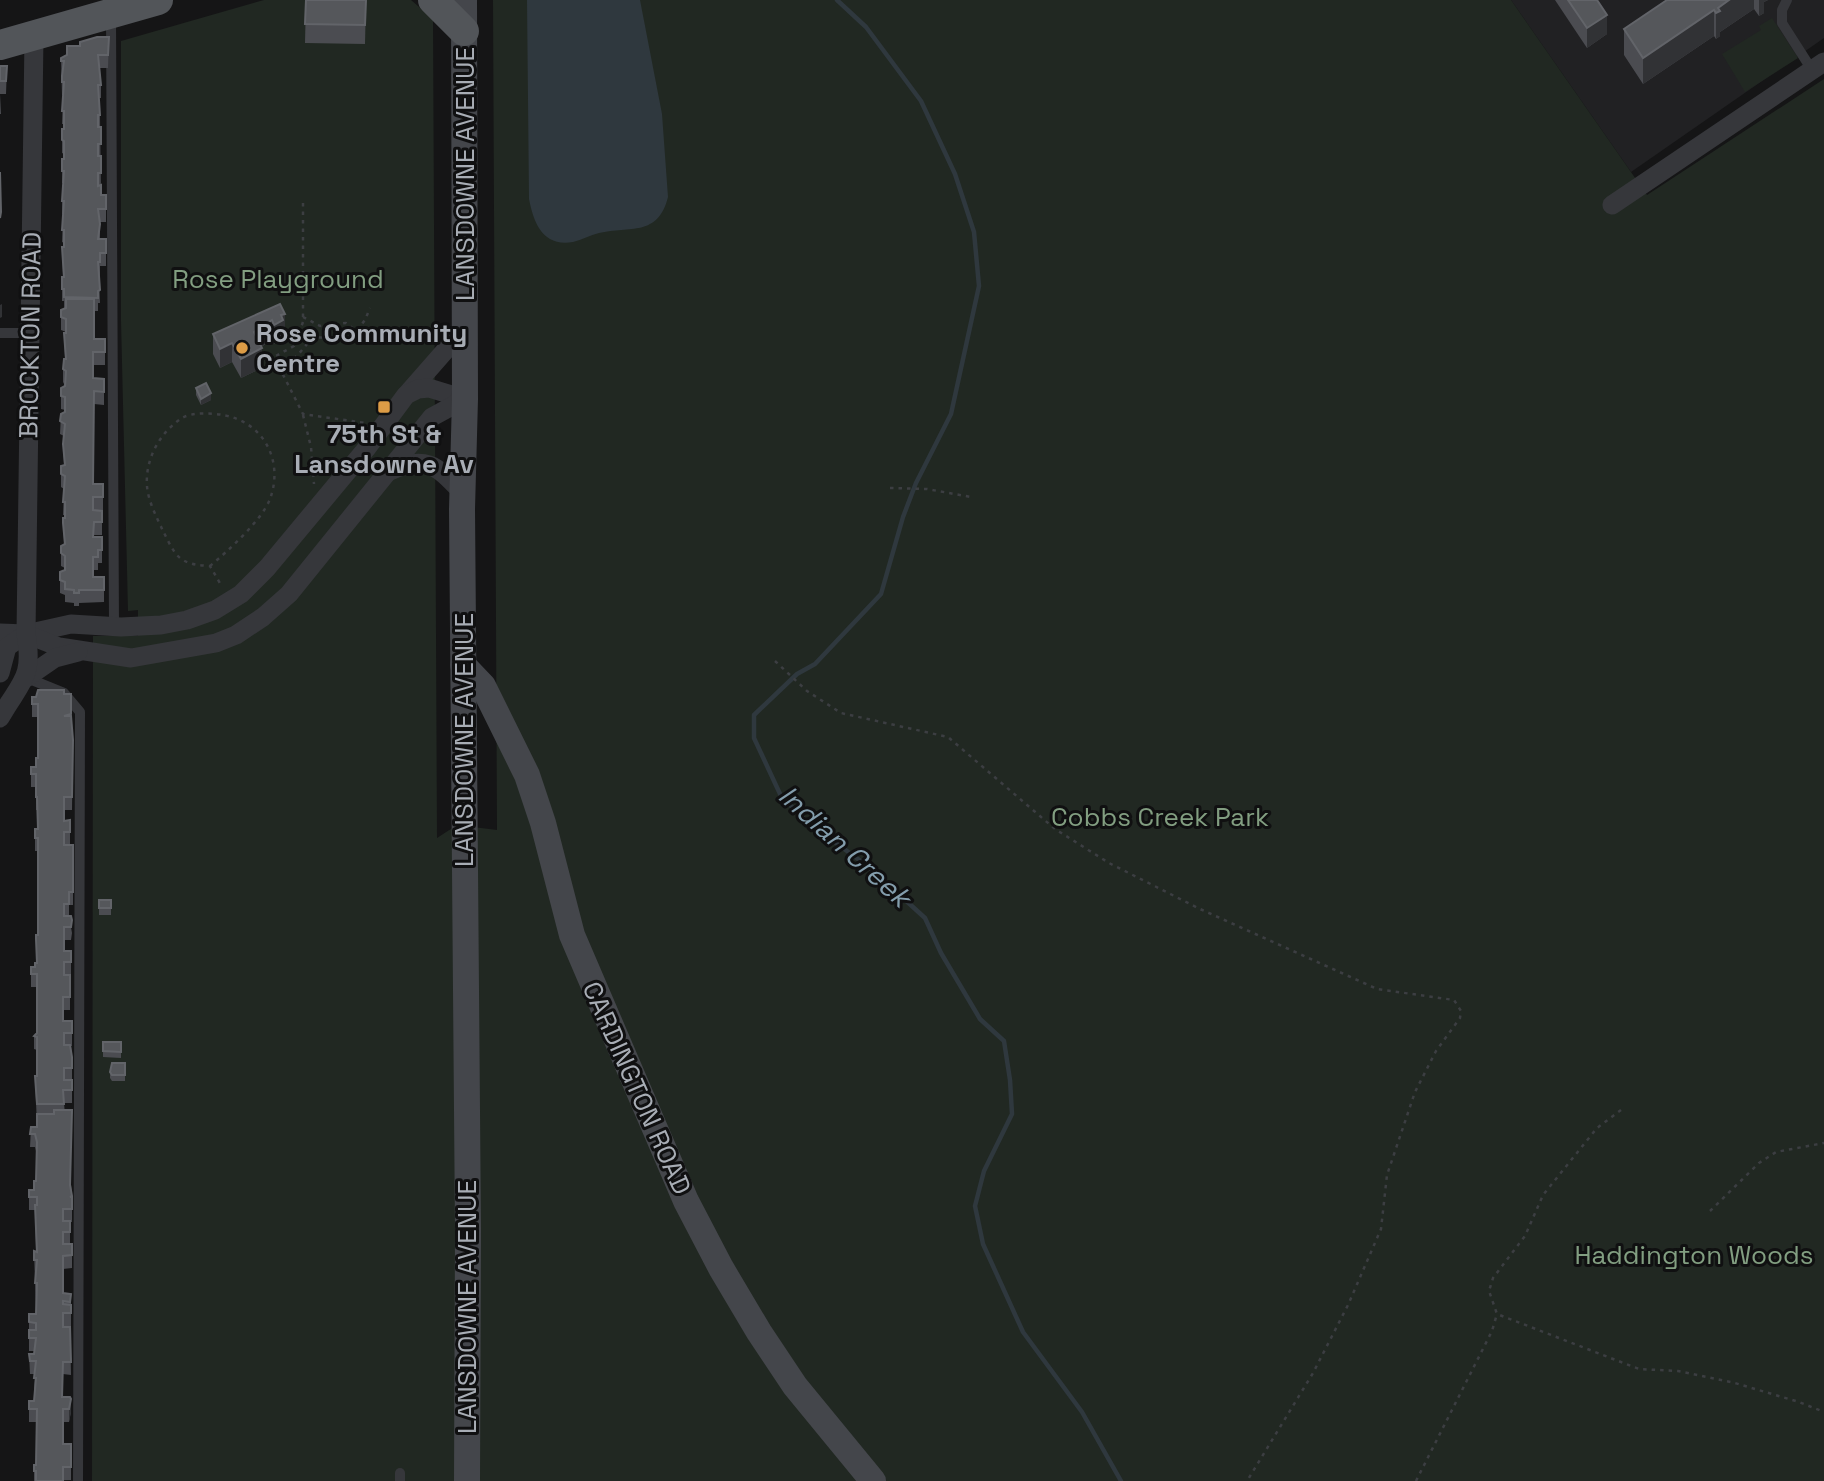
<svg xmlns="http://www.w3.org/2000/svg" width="1824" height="1481" font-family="'Space Grotesk',sans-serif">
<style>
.built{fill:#212123}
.green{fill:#212822}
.water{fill:#2f383e}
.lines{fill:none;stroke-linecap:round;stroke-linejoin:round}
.stream{stroke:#2f383e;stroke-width:4.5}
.path{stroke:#3c3e42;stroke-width:2.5;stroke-dasharray:3.5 5;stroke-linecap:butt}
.lane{stroke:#36373b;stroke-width:10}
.street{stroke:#36373b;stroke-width:19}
.secondary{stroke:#44464b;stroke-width:26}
.primary{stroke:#525559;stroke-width:30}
.wall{fill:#4b4c51}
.shaded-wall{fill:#313235}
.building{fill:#55575b;stroke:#626469;stroke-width:2}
.poi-dot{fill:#dd9c46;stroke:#101011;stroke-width:2.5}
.labels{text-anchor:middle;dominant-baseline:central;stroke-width:6;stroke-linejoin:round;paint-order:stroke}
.street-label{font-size:26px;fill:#a8adb5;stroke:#101011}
.park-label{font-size:26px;fill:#829e81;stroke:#101011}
.poi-label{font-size:26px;font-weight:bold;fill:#a8adb5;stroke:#101011;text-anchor:start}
.water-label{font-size:28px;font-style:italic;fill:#839dac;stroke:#101011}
</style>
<rect width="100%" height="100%" fill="#151516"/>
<!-- built -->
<polygon class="built" points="1511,0 1824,0 1824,38 1631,172"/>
<!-- green -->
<g class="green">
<polygon points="264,0 411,0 433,19 437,838 457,825 497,830 493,0 1511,0 1647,195 1824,79 1824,1481 92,1481 93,636 138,636 138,610 128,611 121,321 121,41"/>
<polygon points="1772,18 1798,58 1745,92 1722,54 1761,30 1759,26"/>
</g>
<!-- water -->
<path class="water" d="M527,0H640L662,114L668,197C658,237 630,226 599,233C590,235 582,240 573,242C543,247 534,224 529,199Z"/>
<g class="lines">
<!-- stream -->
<polyline class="stream" points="837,0 866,27 921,101 955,174 974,232 979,286 951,414 916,483 903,517 881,594 815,664 797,674 754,715 754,738 781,796 807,822 869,867 925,918 941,953 980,1019 1004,1041 1010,1080 1012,1114 984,1171 975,1206 983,1244 1023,1332 1082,1412 1121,1481"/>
<!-- path -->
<g class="path">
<polyline points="303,203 303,322 294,346 274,357 303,414 365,423"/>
<polyline points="303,317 320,326 346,323 364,337"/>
<polyline points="357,330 365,320 370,308"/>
<polyline points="279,367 297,356 312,338 328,337 329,325"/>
<polyline points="303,415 311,447 314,484"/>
<polyline points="890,488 927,489 971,497"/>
<path d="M210,566C228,551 262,520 270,499C284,461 264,422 223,415C211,413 192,412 182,418C159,433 145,460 147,486C148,501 157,518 163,531C168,540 172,551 180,558C189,565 199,565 210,566L221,585"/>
<polyline points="775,661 807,691 841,713 948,737 1055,829 1109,863 1200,909 1377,989 1454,1000 1461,1011 1460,1018 1436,1051 1415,1092 1387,1175 1381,1229 1348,1305 1313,1373 1247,1481"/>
<polyline points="1621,1110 1597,1128 1543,1195 1525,1236 1493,1278 1489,1291 1497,1314 1639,1369 1678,1371 1735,1383 1799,1402 1824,1412"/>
<polyline points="1710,1211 1759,1163 1776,1152 1824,1143"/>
<polyline points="1416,1481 1492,1331 1497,1314"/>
</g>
<!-- lane -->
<g class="lane">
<polyline points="1787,0 1782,10 1782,23 1812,70"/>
<polyline points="111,18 114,626"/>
<polyline points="0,333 30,333"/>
<polyline points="27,678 64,693 80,712 78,1481"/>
<polyline points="400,1473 400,1481"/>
</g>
<!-- street -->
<g class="street">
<polyline points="1612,205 1824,62"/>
<polyline points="408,393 465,328"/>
<path d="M388,472C426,454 436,465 462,492"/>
<polyline points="0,633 26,634 71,624 121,627 161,625 187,620 215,610 241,594 267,568 366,449 406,395 418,389 429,388 465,399"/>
<polyline points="26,634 59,647 131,658 216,643 236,635 263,617 289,594 432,417 465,399"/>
<polyline points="0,673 7,647 26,634"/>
<polyline points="26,678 55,658 78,652"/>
<path d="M0,718C20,682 34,679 26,634L34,36"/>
</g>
<!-- secondary -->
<g class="secondary">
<polyline points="464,0 465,399 462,509 468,1230 467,1481"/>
<polyline points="463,665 483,686 527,775 543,823 572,935 686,1201 721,1268 759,1332 795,1386 873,1481"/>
</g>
<!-- primary -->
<g class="primary">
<polyline points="433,0 464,31"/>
<polyline points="0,45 158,0"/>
</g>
</g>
<!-- wall -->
<g class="wall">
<polygon points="306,0 366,0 365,44 305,43"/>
<polygon points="1555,0 1597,0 1607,34 1587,48"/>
<polygon points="1665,0 1768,0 1764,2 1764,13 1759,16 1754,9 1720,32 1720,36 1716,39 1714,36 1643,84 1624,55 1624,29 1665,1"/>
<polygon points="109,37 108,68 99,68 101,85 101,98 99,98 100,115 101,195 106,195 106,222 100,222 100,239 106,239 106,266 100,266 100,275 99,275 100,303 98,303 98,311 94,311 94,339 105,339 105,365 93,365 93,378 104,379 104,405 94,404 93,484 103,484 103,510 93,511 102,511 102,535 94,535 94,537 102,537 102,563 98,563 98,570 93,570 93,577 104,577 104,602 79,603 79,606 74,606 74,603 65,602 65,595 60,593 60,572 65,570 65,568 61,566 61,546 64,545 63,518 65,518 65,515 63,515 64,489 61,487 61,474 64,465 63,444 64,436 60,434 61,414 65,412 65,410 61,409 61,388 65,386 63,382 63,369 65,359 64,333 66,333 66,332 61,330 61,310 64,309 64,301 62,301 62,277 63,277 62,247 64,247 64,243 62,242 63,214 62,214 62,201 63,183 62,183 62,171 64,159 64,154 62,153 62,129 64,129 64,124 62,124 63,95 62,95 61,58 80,46"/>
<polygon points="0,66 7,66 6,94 0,94 1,114 0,114"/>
<polygon points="280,304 285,333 283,334 283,339 274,344 272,340 261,347 262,368 241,378 232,362 220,368 213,354 213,334"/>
<polygon points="196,388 211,400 201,405 196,395"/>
<polygon points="64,694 71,721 73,740 72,810 64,810 64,821 70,820 70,845 73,845 73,905 69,905 69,916 72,933 71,940 64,940 64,951 71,951 71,975 65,975 70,975 70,1010 63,1010 63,1021 72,1021 72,1046 71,1046 72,1057 72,1103 64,1103 72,1196 72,1222 70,1222 70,1244 72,1244 72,1268 63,1269 63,1293 71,1294 71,1326 63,1327 70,1327 71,1375 63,1374 63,1397 71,1412 69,1422 63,1422 63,1444 71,1444 71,1480 34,1481 34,1465 36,1465 37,1422 29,1422 29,1401 34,1401 35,1391 34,1391 35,1374 30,1374 29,1354 34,1354 34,1351 29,1351 29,1322 36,1314 34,1251 36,1252 35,1210 29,1210 29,1190 34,1190 36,1181 37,1155 35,1147 30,1147 31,1127 37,1127 35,1076 37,1076 37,1050 34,1049 34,1036 37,1033 37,987 31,987 31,967 35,967 36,963 36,935 38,935 38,851 35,851 35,829 38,829 37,810 36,810 36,787 31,787 31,767 36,767 38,758 38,717 32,717 32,697"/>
<rect x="99" y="900" width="12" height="15"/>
<polygon points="103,1042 121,1042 121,1058 103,1057"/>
<polygon points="125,1063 125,1081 112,1081 110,1078 110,1072"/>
</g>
<!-- shaded-wall -->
<g class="shaded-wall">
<polygon points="1729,0 1754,0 1754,9 1720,32 1720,36 1716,39 1716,13 1718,8"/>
<polygon points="1759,0 1768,0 1764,2 1764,13 1759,16"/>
<polygon points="1714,10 1714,36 1643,84 1643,58"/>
<polygon points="1607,15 1607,34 1587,48 1587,28"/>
<polygon points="2,304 2,317 0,318 0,305"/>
<polygon points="285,314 285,333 283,334 283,339 274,344 274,325 281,315"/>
<polygon points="272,320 272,340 254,351 254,332"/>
<polygon points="232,343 232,362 220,368 220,349"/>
<polygon points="262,348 262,368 241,378 241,359"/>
<polygon points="211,393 211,400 201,405 201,399"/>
<polygon points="71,1399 71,1412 69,1422 69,1409"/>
</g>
<!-- building -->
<g class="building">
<polygon points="306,0 366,0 365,25 305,24"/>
<polygon points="1568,0 1597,0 1607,15 1587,28"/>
<polygon points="1667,0 1729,0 1718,8 1720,11 1716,13 1714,10 1643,58 1624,29"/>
<polygon points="97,37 109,37 108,55 98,55 101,85 98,85 100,115 98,115 98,127 101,127 101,144 98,144 98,156 101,156 101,173 98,173 98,186 101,185 101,195 106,195 106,209 98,209 100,224 98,239 106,239 106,253 100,253 100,262 98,262 100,290 98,291 98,298 64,297 64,289 62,289 62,277 64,277 62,247 64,247 64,230 62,230 64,201 62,201 64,171 62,171 62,159 64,159 64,141 62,140 62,129 64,129 64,111 62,111 64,82 62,82 62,76 64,61 61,61 61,58 67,55 67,46 80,46 80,42"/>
<polygon points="0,66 7,66 6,81 0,81"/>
<polygon points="0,172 1,212 0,218"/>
<polygon points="66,299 94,299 94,339 105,339 105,352 93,352 93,378 104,379 104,392 94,391 93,484 103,484 103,497 93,497 93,510 102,511 102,522 94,522 93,537 102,537 102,550 98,550 98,557 93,557 93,577 104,577 104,590 79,590 79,593 74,593 74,590 65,589 65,582 60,580 60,572 65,570 65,556 61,553 61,546 65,544 63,523 63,518 65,518 65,502 63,502 65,476 61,474 61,466 65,465 63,444 65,424 60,421 61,414 65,412 65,397 61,396 61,388 65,386 66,371 63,369 64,359 66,359 64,333 66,333 66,319 61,317 61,310 66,308"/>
<polygon points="280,304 285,314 281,315 283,320 274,325 272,320 254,332 262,348 241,359 232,343 220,349 213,334"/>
<polygon points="206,383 211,393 201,399 196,388"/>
<polygon points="38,690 64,690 64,694 71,694 71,714 64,716 71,716 73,740 72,797 64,797 64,821 70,820 70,832 64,832 64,845 73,845 73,892 69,892 69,904 64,904 64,916 71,916 72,920 71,927 64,927 64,951 71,951 71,962 64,962 64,975 70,975 70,997 63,997 63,1021 72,1021 72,1033 64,1033 64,1045 70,1045 72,1057 72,1068 64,1068 64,1080 72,1080 72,1090 63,1090 64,1104 37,1104 35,1076 37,1076 37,1037 34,1036 37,1033 37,974 31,974 31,967 35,967 35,963 37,963 36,939 36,935 38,935 38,838 35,838 35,829 38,829 37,797 36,797 36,774 31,774 31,767 36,767 36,758 38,758 38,704 32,704 32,697 36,697"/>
<rect x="99" y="900" width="12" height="8"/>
<polygon points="103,1042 121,1042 121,1052 103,1051"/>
<polygon points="112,1063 125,1063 125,1075 112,1075 110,1072"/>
<polygon points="54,1110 72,1110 70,1185 72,1196 70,1197 72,1197 72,1209 63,1209 63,1221 70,1221 70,1232 63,1232 63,1244 72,1244 72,1255 63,1256 63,1293 71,1294 70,1302 63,1301 63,1304 71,1305 71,1313 63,1313 63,1327 70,1327 71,1362 63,1362 62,1397 70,1397 71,1399 69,1409 63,1409 63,1444 71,1444 71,1467 63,1467 63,1481 36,1481 36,1471 34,1471 34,1465 36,1465 37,1409 29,1409 29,1401 34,1401 36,1378 34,1378 36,1361 30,1361 29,1354 34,1354 36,1338 29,1338 29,1330 36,1330 36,1323 29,1322 29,1314 36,1314 37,1283 35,1283 37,1260 34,1260 34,1251 37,1252 35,1205 37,1205 37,1197 29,1197 29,1190 34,1190 34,1181 36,1181 37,1142 35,1134 30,1134 31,1127 37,1127 37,1114 54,1114"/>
</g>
<!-- markers -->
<g class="poi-dot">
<circle cx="242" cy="348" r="7"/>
<rect x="377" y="400" width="14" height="14" rx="3.5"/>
</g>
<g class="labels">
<!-- street labels -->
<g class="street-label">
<text transform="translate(465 174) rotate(-90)">LANSDOWNE AVENUE</text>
<text transform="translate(30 335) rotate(-89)">BROCKTON ROAD</text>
<text transform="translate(464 740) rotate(-90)">LANSDOWNE AVENUE</text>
<text transform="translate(637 1088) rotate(66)">CARDINGTON ROAD</text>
<text transform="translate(467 1307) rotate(-90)">LANSDOWNE AVENUE</text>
</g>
<!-- park labels -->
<g class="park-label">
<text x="278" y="279">Rose Playground</text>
<text x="1160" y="817">Cobbs Creek Park</text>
<text x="1694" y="1255">Haddington Woods</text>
</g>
<!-- poi labels -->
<g class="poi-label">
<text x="256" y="333">Rose Community<tspan x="256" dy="30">Centre</tspan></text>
<text x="384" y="434" text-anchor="middle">75th St &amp;<tspan x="384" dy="30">Lansdowne Av</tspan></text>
</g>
<!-- water labels -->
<g class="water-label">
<text transform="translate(845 846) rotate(42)">Indian Creek</text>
</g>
</g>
</svg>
